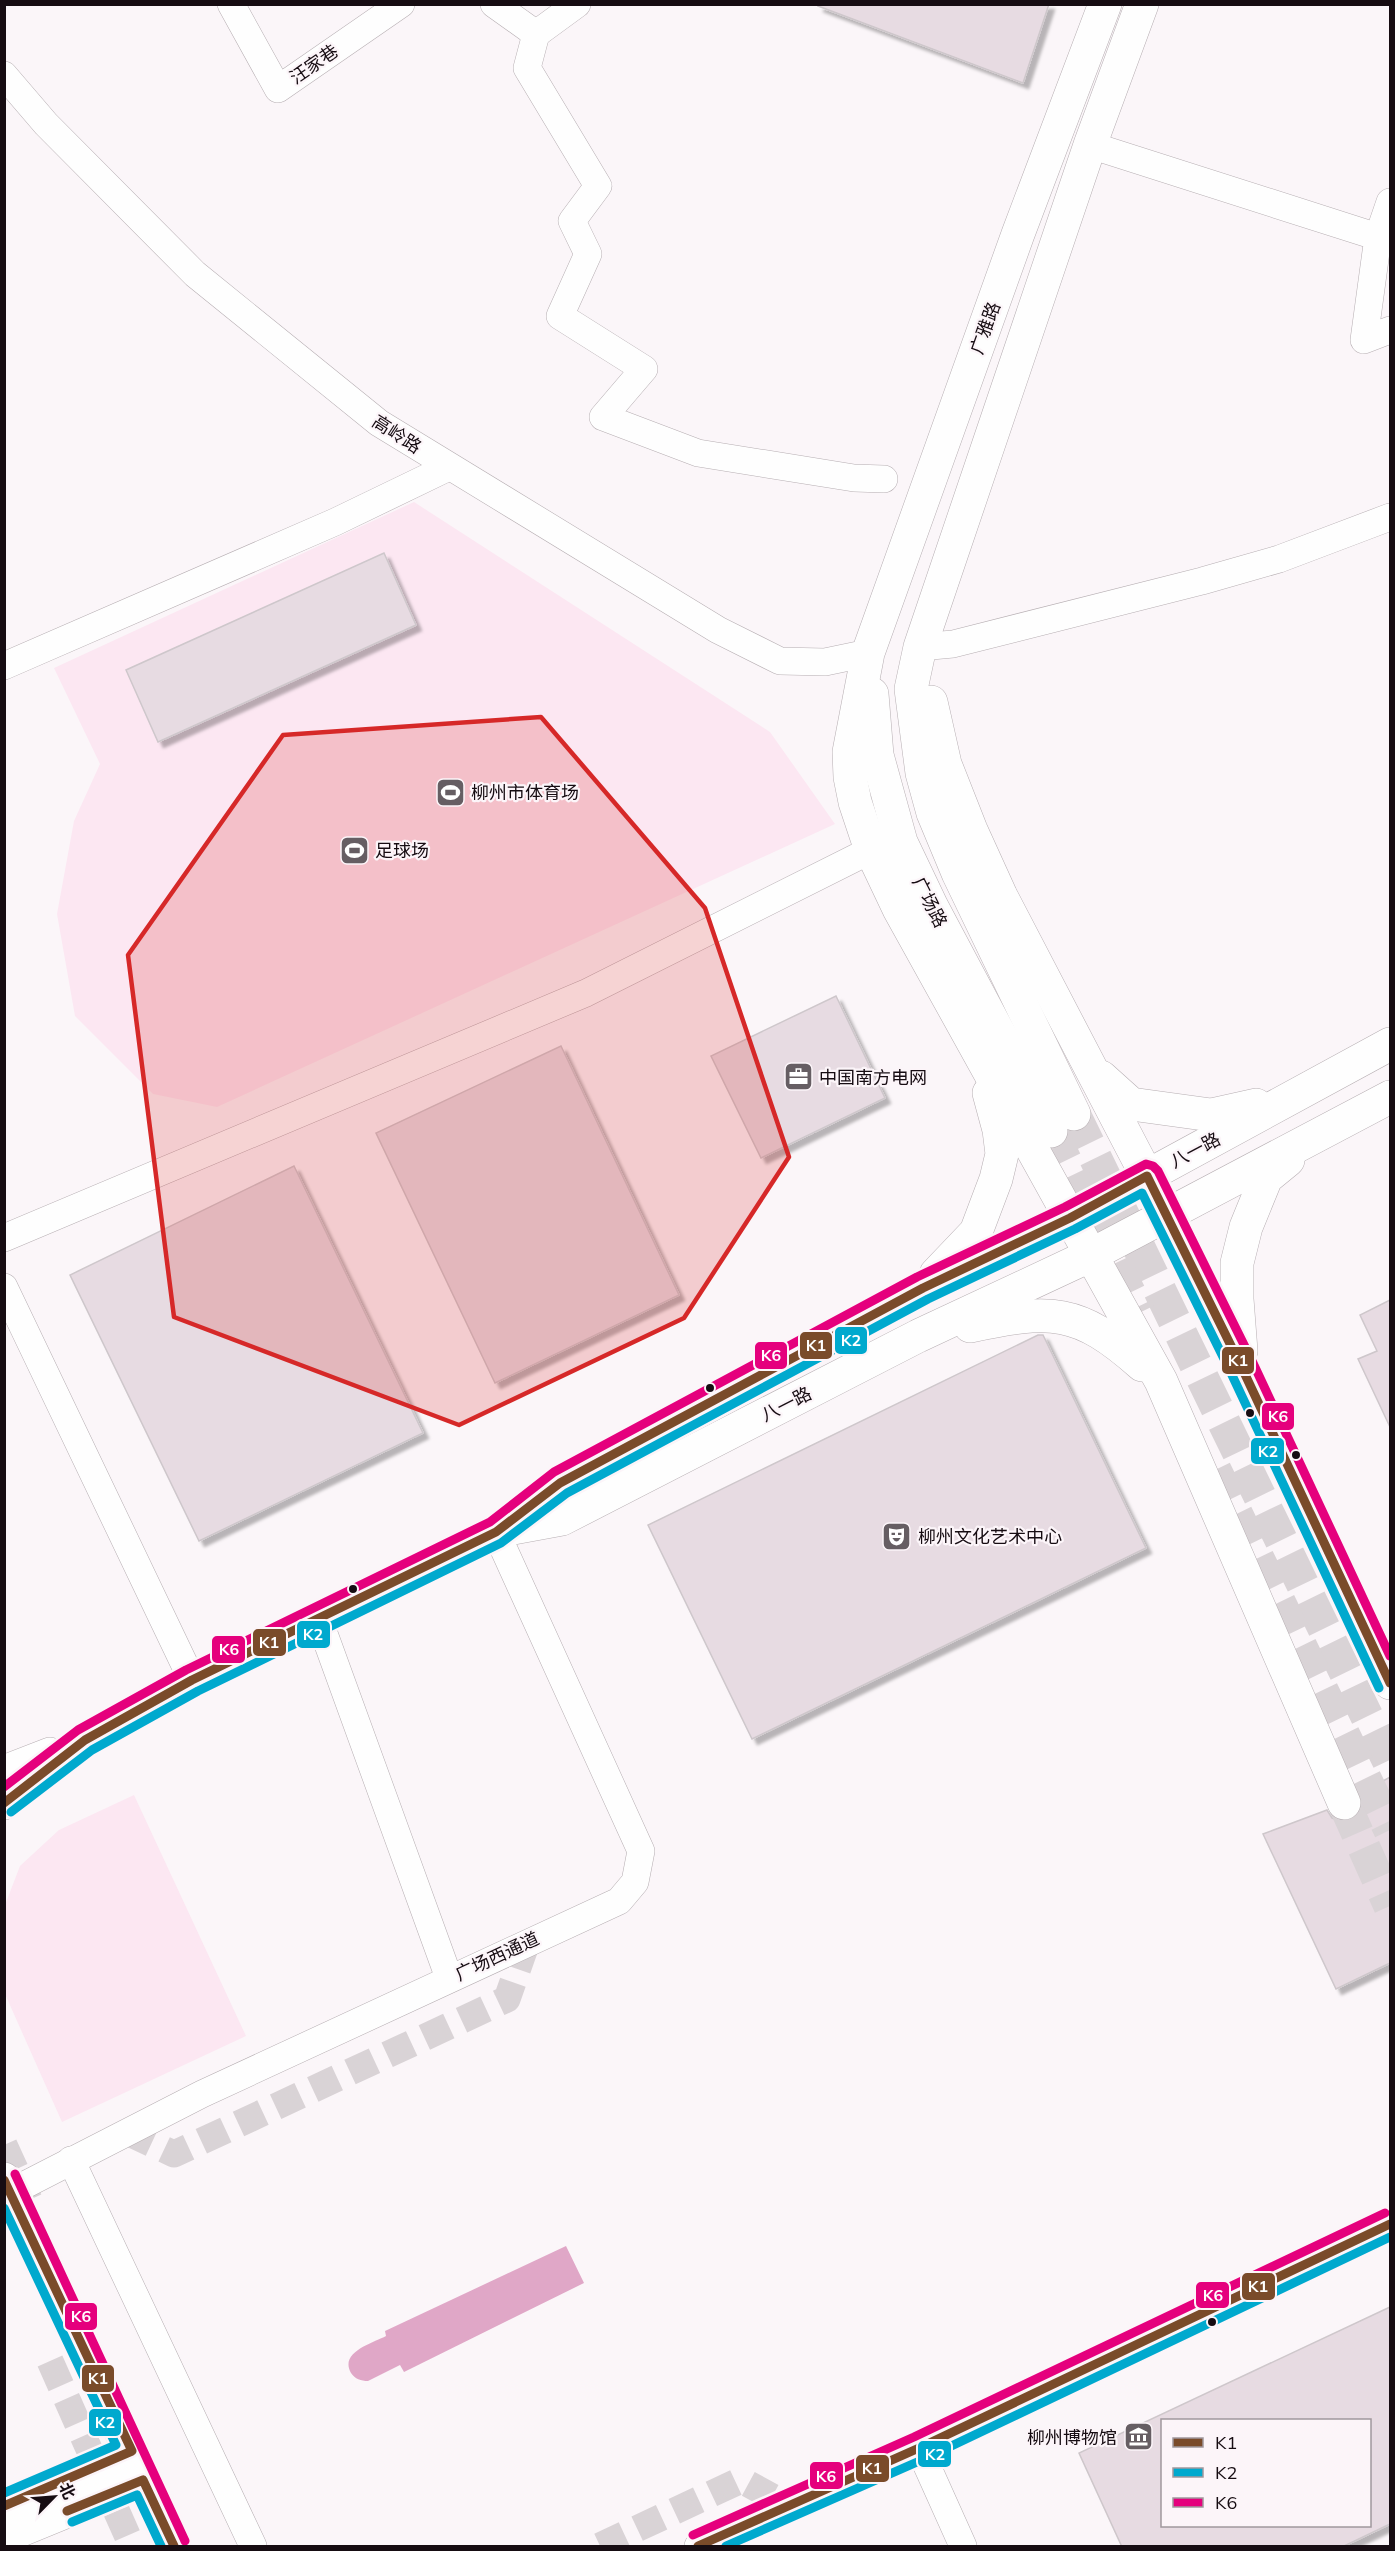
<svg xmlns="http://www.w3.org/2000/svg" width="1395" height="2551" font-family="Mulish,'Noto Sans SC',sans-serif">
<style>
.green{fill:#fce7f2}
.water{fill:#e0a7c7}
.building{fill:#e7dbe2;stroke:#cec7cb;stroke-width:1.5;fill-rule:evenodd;filter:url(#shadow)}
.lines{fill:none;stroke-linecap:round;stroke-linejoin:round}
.minor-tunnel{stroke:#d9d3d6;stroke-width:27;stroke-dasharray:27 14;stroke-linecap:butt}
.major-tunnel{stroke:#d9d3d6;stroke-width:33;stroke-dasharray:33 16;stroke-linecap:butt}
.minor-casing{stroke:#b6aeb2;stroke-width:28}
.major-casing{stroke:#b6aeb2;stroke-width:34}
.minor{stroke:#fefefe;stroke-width:27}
.major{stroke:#fefefe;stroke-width:33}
.bus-1-casing{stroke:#fcf5f9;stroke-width:14}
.bus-2-casing{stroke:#fcf5f9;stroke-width:14}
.bus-3-casing{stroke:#fcf5f9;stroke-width:14}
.bus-1{stroke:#7a4b2a;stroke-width:9}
.bus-2{stroke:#00a9ce;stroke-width:9}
.bus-3{stroke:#e5007d;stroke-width:9}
.marked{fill:#d62828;fill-opacity:0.2;stroke:#d62828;stroke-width:4.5;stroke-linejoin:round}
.bus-dot{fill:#160c12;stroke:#fcf5f9;stroke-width:2}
.labels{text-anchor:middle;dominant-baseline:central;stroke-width:4.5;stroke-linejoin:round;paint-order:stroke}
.street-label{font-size:18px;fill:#160c12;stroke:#fcf5f9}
.poi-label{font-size:18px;fill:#160c12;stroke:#fcf5f9;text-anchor:start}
.line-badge{stroke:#fcf5f9;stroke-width:2}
.badge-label{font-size:16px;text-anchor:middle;font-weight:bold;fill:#fff}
</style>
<defs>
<filter id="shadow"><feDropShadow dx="5.5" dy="5.5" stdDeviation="1.5" flood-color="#0004"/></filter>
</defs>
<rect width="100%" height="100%" fill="#fbf6f9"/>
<!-- green -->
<g class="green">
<polygon points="414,502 770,732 835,824 217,1107 153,1094 75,1016 57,914 74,821 100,764 54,668"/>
<polygon points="134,1795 246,2036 62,2122 5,1994 5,1905 20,1866 59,1830"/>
</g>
<!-- water -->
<path class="water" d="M566,2246L584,2283L404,2372L400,2365L368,2381C361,2381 355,2379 351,2373C339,2352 373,2343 386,2336L385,2331Z"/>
<!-- building -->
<g class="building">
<polygon points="819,4 1049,4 1023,83 818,6"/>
<polygon points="384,553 416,625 158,742 126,670"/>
<polygon points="836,996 885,1098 761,1158 711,1056"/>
<polygon points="561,1046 679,1295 495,1383 376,1133"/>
<polygon points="294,1166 423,1433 199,1541 70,1275"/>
<polygon points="1390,1300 1390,1427 1358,1359 1377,1351 1360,1315"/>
<polygon points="1038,1335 1043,1335 1146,1548 752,1739 648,1525"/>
<polygon points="1390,1777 1390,1963 1336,1989 1263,1834 1327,1810 1332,1818 1341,1821 1352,1820 1359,1815 1362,1806 1360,1794"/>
<path d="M1390,2307V2524L1342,2547H1122L1079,2453ZM1162,2421H1370V2526H1162Z"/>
</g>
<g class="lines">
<!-- minor-tunnel -->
<g class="minor-tunnel">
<polyline points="127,2132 174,2154 507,1999 527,1942"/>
<polyline points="4,2145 29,2200"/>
<polyline points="50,2361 132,2546"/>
<polyline points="600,2546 741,2480 789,2506"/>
</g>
<!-- major-tunnel -->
<g class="major-tunnel">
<polyline points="1074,1114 1390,1764"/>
<polyline points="1051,1131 1139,1313"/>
<polyline points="1215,1470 1390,1830"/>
<polyline points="1344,1803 1390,1906"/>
</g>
<defs>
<g id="minor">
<polyline points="231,4 278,89 401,4"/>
<polyline points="494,4 536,34 577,4"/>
<polyline points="536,34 527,68 598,186 572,221 588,254 560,316 644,369 603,417 698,453 854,478 884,479"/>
<polyline points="4,75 46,124 195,274 379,423 718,630 780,661 825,662 868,653"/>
<polyline points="1090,145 1378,237 1364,340 1390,330"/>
<polyline points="1378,237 1390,202"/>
<polyline points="920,647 953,644 1202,581 1279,559 1390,517"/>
<polyline points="4,666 335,522 449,467"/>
<polyline points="4,1238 586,993 871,850"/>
<polyline points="4,1287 192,1680"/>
<polyline points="318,1617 449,1978"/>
<polyline points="71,2160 253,2546"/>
<polyline points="11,2192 202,2094 619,1901 635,1882 641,1851 496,1532"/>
<polyline points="919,2448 963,2546"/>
<polyline points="698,2546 919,2448 1390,2224"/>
</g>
<g id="major">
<polyline points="1105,4 1018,234 868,653 849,752 850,777 855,802 871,850 899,909 1161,1381 1344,1803"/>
<polyline points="872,694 877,755 901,842 932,907 1051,1131"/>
<polyline points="931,702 945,764 971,830 1001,896 1147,1176 1242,1368 1390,1683"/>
<polyline points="1101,1077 1131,1104 1211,1115 1256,1105"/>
<polyline points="1074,1114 958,873 933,813 922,773 911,689 920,647 1090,145 1142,4"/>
<polyline points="936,1274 976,1232 996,1179 1002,1154 999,1130 989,1093"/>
<path d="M970,1326C1051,1309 1078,1308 1142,1365"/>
<polyline points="1241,1351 1237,1299 1237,1263 1246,1227 1266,1178 1288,1160"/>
<polyline points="503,1530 562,1519 918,1336 1089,1256 1390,1097"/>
<polyline points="4,1772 50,1754"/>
<polyline points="4,1803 85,1740 192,1680 496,1532 560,1483 923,1288 1070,1218 1390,1044"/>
<polyline points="4,2179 174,2546"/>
<polyline points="4,2506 132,2451"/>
<polyline points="4,2537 143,2480"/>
</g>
</defs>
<!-- minor casing -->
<use href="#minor" class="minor-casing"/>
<!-- major casing -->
<use href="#major" class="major-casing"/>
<!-- minor -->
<use href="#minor" class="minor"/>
<!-- major -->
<use href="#major" class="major"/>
<defs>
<g id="bus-1">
<polyline points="4,1803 85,1740 192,1680 496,1532 560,1483 923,1288 1070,1218 1147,1176 1242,1368 1390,1683"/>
<polyline points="4,2180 132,2451 4,2506"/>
<polyline points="67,2511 143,2480 174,2546"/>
<polyline points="698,2546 919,2448 1390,2224"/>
</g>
<g id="bus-2">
<polyline points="11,1812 92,1750 198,1691 501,1543 567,1493 928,1299 1075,1229 1142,1193 1231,1373 1379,1688"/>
<polyline points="4,2208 116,2445 4,2493"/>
<polyline points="72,2522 137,2495 161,2546"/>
<polyline points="726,2546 924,2459 1390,2237"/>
</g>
<g id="bus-3">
<polyline points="4,1787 78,1730 186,1670 490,1522 554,1472 917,1277 1065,1207 1146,1164 1153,1166 1158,1171 1253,1363 1390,1656"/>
<polyline points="15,2174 185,2541"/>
<polyline points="693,2535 914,2437 1385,2213"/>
</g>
</defs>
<!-- bus-1 casing -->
<use href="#bus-1" class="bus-1-casing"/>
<!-- bus-2 casing -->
<use href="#bus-2" class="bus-2-casing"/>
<!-- bus-3 casing -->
<use href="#bus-3" class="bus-3-casing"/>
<!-- bus-1 -->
<use href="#bus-1" class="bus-1"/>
<!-- bus-2 -->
<use href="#bus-2" class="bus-2"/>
<!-- bus-3 -->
<use href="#bus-3" class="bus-3"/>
</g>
<!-- marked area -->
<path class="marked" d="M541,717L705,908L789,1157L684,1318L459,1425L174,1317L128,955L283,735Z"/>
<!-- icons -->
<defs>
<symbol id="stadium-square" viewBox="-11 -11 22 22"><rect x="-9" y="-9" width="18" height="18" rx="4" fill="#665e63" stroke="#fcf5f9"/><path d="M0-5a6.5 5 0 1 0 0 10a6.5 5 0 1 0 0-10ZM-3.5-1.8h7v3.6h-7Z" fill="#fff"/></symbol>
<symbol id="office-square" viewBox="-11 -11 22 22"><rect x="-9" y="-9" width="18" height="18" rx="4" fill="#665e63" stroke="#fcf5f9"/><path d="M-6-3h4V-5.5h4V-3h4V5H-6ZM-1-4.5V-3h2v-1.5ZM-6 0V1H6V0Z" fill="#fff"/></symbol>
<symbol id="theatre-square" viewBox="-11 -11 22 22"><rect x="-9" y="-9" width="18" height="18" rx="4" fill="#665e63" stroke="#fcf5f9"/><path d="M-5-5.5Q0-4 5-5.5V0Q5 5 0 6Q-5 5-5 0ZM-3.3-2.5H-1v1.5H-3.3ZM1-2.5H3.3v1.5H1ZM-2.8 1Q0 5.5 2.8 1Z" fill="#fff"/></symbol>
<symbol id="museum-square" viewBox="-11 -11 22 22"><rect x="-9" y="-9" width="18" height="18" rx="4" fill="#665e63" stroke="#fcf5f9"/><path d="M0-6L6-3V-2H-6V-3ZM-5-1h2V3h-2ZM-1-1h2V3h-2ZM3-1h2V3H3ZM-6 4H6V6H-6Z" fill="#fff"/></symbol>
</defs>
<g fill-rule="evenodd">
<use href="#stadium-square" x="434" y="776" width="33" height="33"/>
<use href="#stadium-square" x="338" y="834" width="33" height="33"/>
<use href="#office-square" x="782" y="1060" width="33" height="33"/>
<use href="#theatre-square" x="880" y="1520" width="33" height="33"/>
<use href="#museum-square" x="1122" y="2420" width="33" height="33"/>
</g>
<!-- markers -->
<g class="bus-dot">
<circle cx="710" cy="1388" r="5"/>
<circle cx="1250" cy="1413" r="5"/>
<circle cx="1296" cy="1455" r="5"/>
<circle cx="353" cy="1589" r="5"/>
<circle cx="1212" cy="2322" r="5"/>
</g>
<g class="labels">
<!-- street labels -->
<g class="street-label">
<text transform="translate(314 64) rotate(-35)">汪家巷</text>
<text transform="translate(985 328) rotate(-70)">广雅路</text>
<text transform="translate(397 434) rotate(33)">高岭路</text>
<text transform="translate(930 902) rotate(63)">广场路</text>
<text transform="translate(1195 1150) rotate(-28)">八一路</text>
<text transform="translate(786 1404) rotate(-27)">八一路</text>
<text transform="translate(497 1956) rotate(-25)">广场西通道</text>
</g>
<!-- poi labels -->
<g class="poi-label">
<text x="471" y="792">柳州市体育场</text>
<text x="375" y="850">足球场</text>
<text x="819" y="1077">中国南方电网</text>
<text x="918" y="1536">柳州文化艺术中心</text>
<text x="1117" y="2437" text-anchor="end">柳州博物馆</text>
</g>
</g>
<g class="line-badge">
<rect x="834" y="1326" width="34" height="29" rx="6" fill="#00a9ce"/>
<rect x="799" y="1331" width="34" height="29" rx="6" fill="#7a4b2a"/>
<rect x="754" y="1341" width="34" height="29" rx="6" fill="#e5007d"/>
<rect x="1221" y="1346" width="34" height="29" rx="6" fill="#7a4b2a"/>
<rect x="1261" y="1402" width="34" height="29" rx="6" fill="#e5007d"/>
<rect x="1250" y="1437" width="35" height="28" rx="6" fill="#00a9ce"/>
<rect x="296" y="1620" width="35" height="29" rx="6" fill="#00a9ce"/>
<rect x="252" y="1628" width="35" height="29" rx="6" fill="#7a4b2a"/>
<rect x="211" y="1635" width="35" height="29" rx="6" fill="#e5007d"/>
<rect x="1241" y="2272" width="35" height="29" rx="6" fill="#7a4b2a"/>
<rect x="1195" y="2281" width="35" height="28" rx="6" fill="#e5007d"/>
<rect x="64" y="2302" width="34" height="29" rx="6" fill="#e5007d"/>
<rect x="81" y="2364" width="34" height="29" rx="6" fill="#7a4b2a"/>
<rect x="88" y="2408" width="34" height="29" rx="6" fill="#00a9ce"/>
<rect x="917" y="2440" width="35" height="28" rx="6" fill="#00a9ce"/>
<rect x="855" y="2454" width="35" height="29" rx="6" fill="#7a4b2a"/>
<rect x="809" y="2461" width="35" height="29" rx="6" fill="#e5007d"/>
</g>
<g class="badge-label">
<text x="851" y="1346">K2</text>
<text x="816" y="1351">K1</text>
<text x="771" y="1361">K6</text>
<text x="1238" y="1366">K1</text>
<text x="1278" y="1422">K6</text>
<text x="1268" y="1457">K2</text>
<text x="313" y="1640">K2</text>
<text x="269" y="1648">K1</text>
<text x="229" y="1655">K6</text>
<text x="1258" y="2292">K1</text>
<text x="1213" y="2301">K6</text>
<text x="81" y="2322">K6</text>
<text x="98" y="2384">K1</text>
<text x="105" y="2428">K2</text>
<text x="935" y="2460">K2</text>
<text x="872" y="2474">K1</text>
<text x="826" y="2482">K6</text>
</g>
<!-- border -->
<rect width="1395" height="2551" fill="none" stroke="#160c12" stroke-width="12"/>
<!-- legend -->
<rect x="1161" y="2419" width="210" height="108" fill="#fcf5f9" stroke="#a0989d" stroke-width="1.5"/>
<rect x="1173" y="2438" width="30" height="9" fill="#7a4b2a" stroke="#a0989d" stroke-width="1.5"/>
<text x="1215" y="2449" font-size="18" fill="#160c12">K1</text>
<rect x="1173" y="2468" width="30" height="9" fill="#00a9ce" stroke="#a0989d" stroke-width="1.5"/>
<text x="1215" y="2479" font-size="18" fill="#160c12">K2</text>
<rect x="1173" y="2498" width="30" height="9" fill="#e5007d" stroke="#a0989d" stroke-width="1.5"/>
<text x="1215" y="2509" font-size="18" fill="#160c12">K6</text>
<!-- north arrow -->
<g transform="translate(54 2497) rotate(65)" stroke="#fcf5f9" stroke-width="4.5" paint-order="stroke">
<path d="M0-4.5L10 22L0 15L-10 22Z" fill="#160c12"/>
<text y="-9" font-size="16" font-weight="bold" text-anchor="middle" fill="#160c12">北</text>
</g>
</svg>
